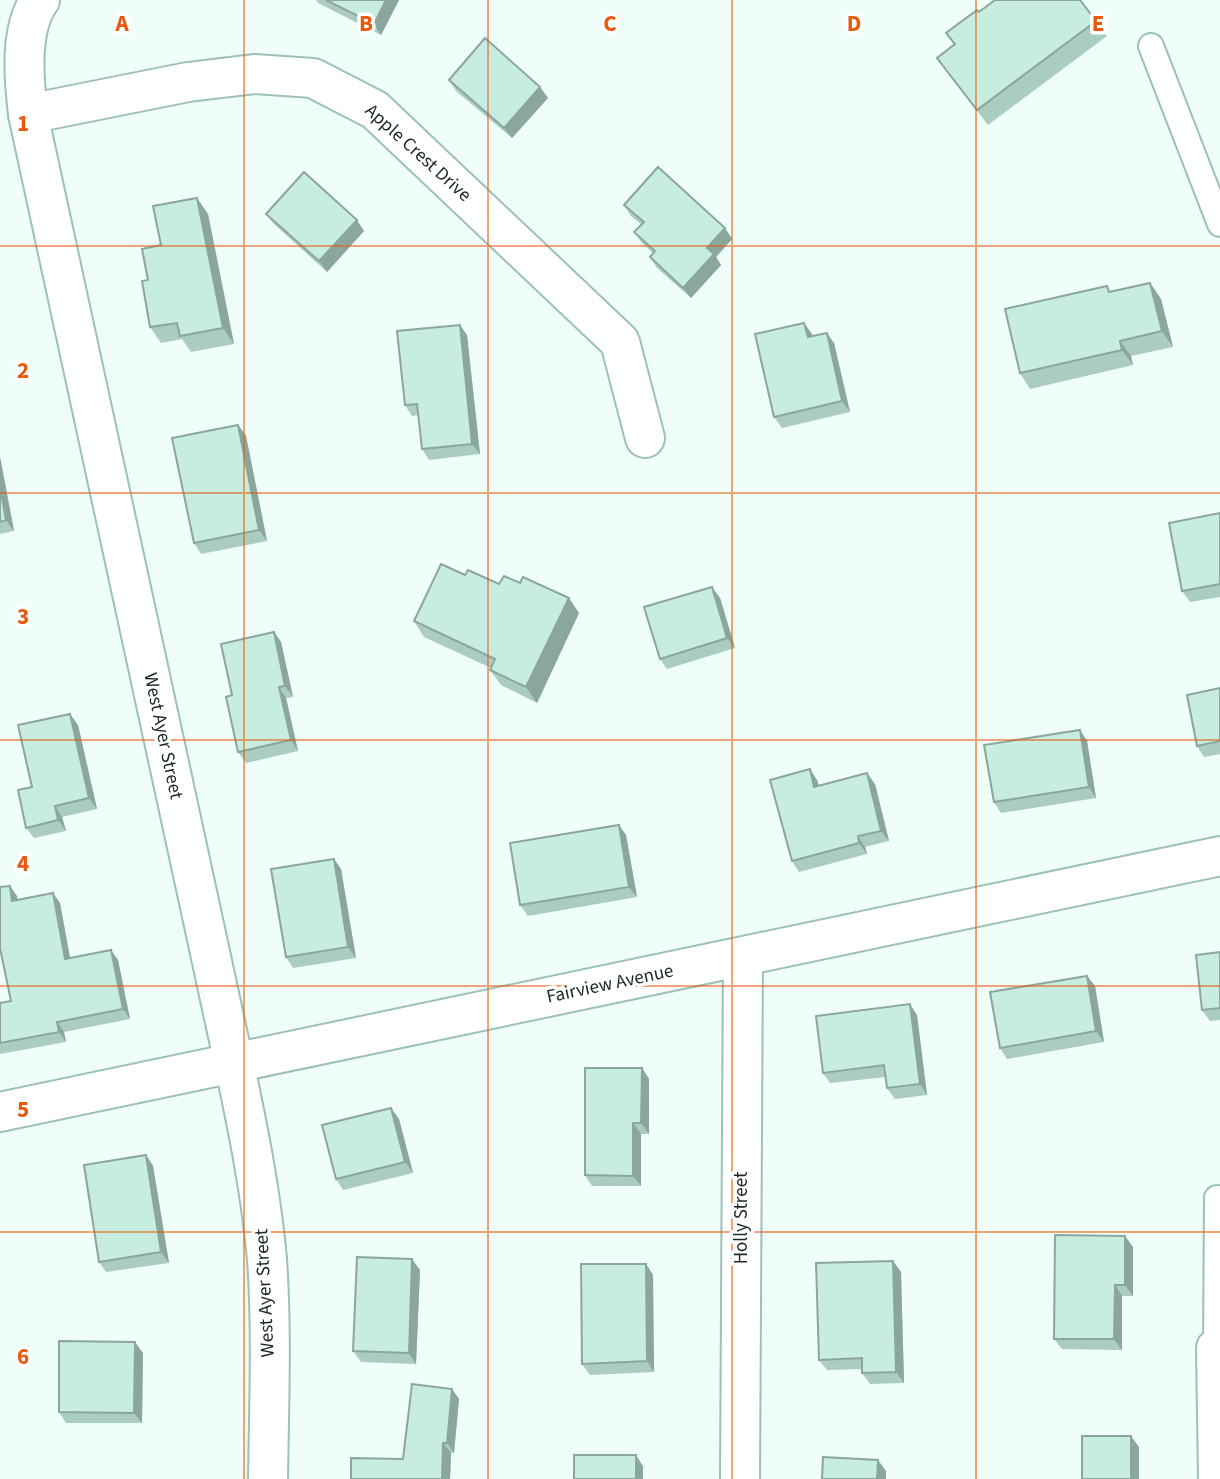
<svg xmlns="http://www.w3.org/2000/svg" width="1220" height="1479" font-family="'Source Sans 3',sans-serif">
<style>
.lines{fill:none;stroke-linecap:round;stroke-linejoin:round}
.lane-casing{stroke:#9cc1b5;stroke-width:28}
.street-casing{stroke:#9cc1b5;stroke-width:42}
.lane{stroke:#fff;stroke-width:24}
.street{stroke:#fff;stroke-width:38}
.wall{fill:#abccc1}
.shaded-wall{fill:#8ba69d}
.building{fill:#c7ede0;stroke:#8ba69d;stroke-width:2}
.grid{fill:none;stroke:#e8590c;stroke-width:2;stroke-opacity:0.55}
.labels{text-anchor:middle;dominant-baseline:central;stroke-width:7;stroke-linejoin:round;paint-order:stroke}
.street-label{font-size:19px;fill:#1a2924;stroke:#fff}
.grid-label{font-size:23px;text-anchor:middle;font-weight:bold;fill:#e8590c;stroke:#fff;stroke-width:7;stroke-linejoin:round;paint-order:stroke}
</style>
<rect width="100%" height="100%" fill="#effef9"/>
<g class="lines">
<defs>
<g id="lane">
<polyline points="1151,46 1220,224"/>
<polyline points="1216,1348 1217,1198"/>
</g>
<g id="street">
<path d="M40,0C19,29 24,80 28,114L234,1063C248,1128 261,1193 267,1259C272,1332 269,1406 268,1479"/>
<polyline points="28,114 188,82 254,74 313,78 375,110 620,342 645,438"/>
<polyline points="0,1112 1220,856"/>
<polyline points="1216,1348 1218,1479"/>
<polyline points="740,1479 743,957"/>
</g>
</defs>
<!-- lane casing -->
<use href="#lane" class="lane-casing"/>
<!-- street casing -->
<use href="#street" class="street-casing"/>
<!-- lane -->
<use href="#lane" class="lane"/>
<!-- street -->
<use href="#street" class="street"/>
</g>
<!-- wall -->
<g class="wall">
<polygon points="316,0 399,0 381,35 318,3"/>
<polygon points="979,12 1096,21 1107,36 988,125 937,58 954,45 946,33"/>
<polygon points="449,80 540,87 548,98 512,138 456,91"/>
<polygon points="624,205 725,228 732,239 716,257 721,265 691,298 657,268 650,257 653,253 642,243 634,232 642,225 631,216"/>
<polygon points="208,214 234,344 191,352 182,339 161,343 150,327 148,280 161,245"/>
<polygon points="266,214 364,231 327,272 274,224"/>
<polygon points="1150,283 1161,299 1173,347 1131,356 1133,365 1030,389 1020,373 1111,292"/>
<polygon points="812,334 812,336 834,343 850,412 782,428 774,417"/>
<polygon points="467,335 480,454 429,460 422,449 418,415 412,416 405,405"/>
<polygon points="238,425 246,436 267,541 201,554 194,543"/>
<polygon points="0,457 14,531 0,534"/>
<polygon points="1220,513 1220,597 1190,602 1182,591"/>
<polygon points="465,575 499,584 579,613 537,703 501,685 490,670 491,668 424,637 414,621"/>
<polygon points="720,598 735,648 667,669 660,659"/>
<polygon points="274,632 281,642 293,697 286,698 298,751 246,763 238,752 232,695"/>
<polygon points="1220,688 1220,754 1204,757 1197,746"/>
<polygon points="78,725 97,809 62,817 66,831 34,838 26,828 32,787"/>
<polygon points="1080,730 1087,741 1096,798 1001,813 994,802"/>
<polygon points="817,780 819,786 875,784 889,841 865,847 867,854 799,872 792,861"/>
<polygon points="626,835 637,897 528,916 520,905"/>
<polygon points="341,869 356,958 293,968 286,957"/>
<polygon points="17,896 18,900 60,903 70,958 118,960 130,1019 64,1032 66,1042 0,1054 0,1003 11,1001"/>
<polygon points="1220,952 1220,1020 1210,1021 1202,1010"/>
<polygon points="1087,976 1095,986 1104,1042 1007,1059 1000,1048"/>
<polygon points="917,1015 927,1095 895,1099 887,1088 886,1077 830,1083 823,1073"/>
<polygon points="642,1068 649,1079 649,1134 641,1134 641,1186 592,1186 585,1175"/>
<polygon points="399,1119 413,1173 343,1190 336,1179"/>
<polygon points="146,1155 153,1166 169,1263 106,1272 99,1262"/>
<polygon points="1133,1247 1133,1296 1122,1296 1122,1350 1062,1349 1054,1339"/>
<polygon points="646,1264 653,1275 654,1372 590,1375 582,1364"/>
<polygon points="420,1270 416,1364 361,1362 353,1351"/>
<polygon points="901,1272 904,1383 870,1384 862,1373 862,1369 827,1370 819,1360"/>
<polygon points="143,1353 142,1423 66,1423 59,1412"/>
<polygon points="452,1389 459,1399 454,1453 451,1453 450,1479 351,1479 403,1459"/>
</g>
<!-- shaded-wall -->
<g class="shaded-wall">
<polygon points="386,0 399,0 381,35 374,24"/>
<polygon points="540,87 548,98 512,138 504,128"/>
<polygon points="197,198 208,214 234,344 223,328"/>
<polygon points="357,220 364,231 327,272 319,261"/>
<polygon points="725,228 732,239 716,257 721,265 691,298 683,288 707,248"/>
<polygon points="1150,283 1161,299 1173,347 1162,331"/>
<polygon points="804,323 812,334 815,347 808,337"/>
<polygon points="460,325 467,335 480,454 472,444"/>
<polygon points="827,333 834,343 850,412 842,401"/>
<polygon points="1120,341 1131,356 1133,365 1122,350"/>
<polygon points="238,425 246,436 267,541 259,530"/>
<polygon points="0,457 14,531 6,520 0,487"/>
<polygon points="712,587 720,598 735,648 727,638"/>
<polygon points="569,598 579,613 537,703 526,687"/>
<polygon points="274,632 281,642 293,697 285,686"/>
<polygon points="279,687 286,698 298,751 291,740"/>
<polygon points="70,714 78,725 97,809 89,798"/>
<polygon points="1080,730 1087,741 1096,798 1089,787"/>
<polygon points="810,769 817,780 822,798 814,787"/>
<polygon points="867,773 875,784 889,841 881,831"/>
<polygon points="55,806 62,817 66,831 58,820"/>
<polygon points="619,825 626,835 637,897 629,887"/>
<polygon points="858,836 865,847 867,854 859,843"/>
<polygon points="334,859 341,869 356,958 348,947"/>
<polygon points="10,886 17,896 19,911 12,901"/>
<polygon points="53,893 60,903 72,969 65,959"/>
<polygon points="111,950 118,960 130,1019 123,1009"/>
<polygon points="1087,976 1095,986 1104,1042 1096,1031"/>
<polygon points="910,1004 917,1015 927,1095 920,1084"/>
<polygon points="57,1022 64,1032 66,1042 59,1032"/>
<polygon points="642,1068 649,1079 649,1134 641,1123"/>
<polygon points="391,1108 399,1119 413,1173 405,1162"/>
<polygon points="633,1123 641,1134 641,1186 633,1176"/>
<polygon points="146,1155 153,1166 169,1263 161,1252"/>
<polygon points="1125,1236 1133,1247 1133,1296 1125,1285"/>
<polygon points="412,1259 420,1270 416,1364 409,1353"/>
<polygon points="893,1261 901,1272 904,1383 896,1372"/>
<polygon points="646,1264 653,1275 654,1372 647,1361"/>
<polygon points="1115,1285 1122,1296 1122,1350 1114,1339"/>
<polygon points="135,1342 143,1353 142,1423 134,1413"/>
<polygon points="452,1389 459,1399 454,1453 447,1443"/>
<polygon points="1131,1436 1139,1447 1139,1479 1131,1479"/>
<polygon points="443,1443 451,1453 450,1479 442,1479"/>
<polygon points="636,1455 643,1466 643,1479 636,1479"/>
<polygon points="878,1460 886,1471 886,1479 877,1479"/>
</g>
<!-- building -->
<g class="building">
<polygon points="326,0 386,0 374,24"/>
<polygon points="995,0 1080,0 1096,21 977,110 937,58 955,44 946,33 977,10 979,12"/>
<polygon points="485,38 540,87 504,128 449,80"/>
<polygon points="658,167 725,228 707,248 714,254 683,288 650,257 655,251 634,232 644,222 624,205"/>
<polygon points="304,172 357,220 319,261 266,214"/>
<polygon points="197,198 223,328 180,336 177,323 150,327 142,281 148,280 142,249 161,245 153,206"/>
<polygon points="1150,283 1162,331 1120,341 1122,350 1020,373 1005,309 1107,286 1109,292"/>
<polygon points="804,323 808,337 827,333 842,401 774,417 755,334"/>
<polygon points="460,325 472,444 422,449 417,404 405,405 397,331"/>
<polygon points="238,425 259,530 194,543 172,438"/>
<polygon points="0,487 6,520 0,522"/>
<polygon points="1220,513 1220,584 1182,591 1169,523"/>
<polygon points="441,564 465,575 468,570 499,584 504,576 520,583 523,577 569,598 526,687 490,670 495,659 414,621"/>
<polygon points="712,587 727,638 660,659 644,607"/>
<polygon points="274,632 285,686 279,687 291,740 238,752 226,697 232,695 221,644"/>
<polygon points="1220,688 1220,741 1197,746 1187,695"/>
<polygon points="70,714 89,798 55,806 58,820 26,828 18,790 32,787 18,725"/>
<polygon points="1080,730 1089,787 994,802 984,745"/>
<polygon points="810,769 814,787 867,773 881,831 858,836 859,843 792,861 770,780"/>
<polygon points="619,825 629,887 520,905 510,843"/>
<polygon points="334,859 348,947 286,957 271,869"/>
<polygon points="10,886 12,901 53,893 65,959 111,950 123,1009 57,1022 59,1032 0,1043 0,1003 11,1001 0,948 0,887"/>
<polygon points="1220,952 1220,1008 1202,1010 1196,955"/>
<polygon points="1087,976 1096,1031 1000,1048 990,992"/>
<polygon points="910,1004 920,1084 887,1088 884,1065 823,1073 816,1016"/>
<polygon points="585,1068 642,1068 641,1123 633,1123 633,1176 585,1175"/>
<polygon points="391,1108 405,1162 336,1179 322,1125"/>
<polygon points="146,1155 161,1252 99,1262 84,1165"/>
<polygon points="1055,1235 1125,1236 1125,1285 1115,1285 1114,1339 1054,1339"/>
<polygon points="357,1257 412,1259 409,1353 353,1351"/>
<polygon points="893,1261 896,1372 862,1373 862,1358 819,1360 816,1263"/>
<polygon points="581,1264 646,1264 647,1361 582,1364"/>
<polygon points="59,1341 135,1342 134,1413 59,1412"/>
<polygon points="412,1384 452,1389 447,1443 443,1443 442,1479 351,1479 351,1458 403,1459"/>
<rect x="1082" y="1436" width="49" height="43"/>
<rect x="574" y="1455" width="62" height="24"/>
<polygon points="823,1457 878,1460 877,1479 822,1479"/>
</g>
<!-- grid -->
<path class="grid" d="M244,0V1479M488,0V1479M732,0V1479M976,0V1479M0,246H1220M0,493H1220M0,740H1220M0,986H1220M0,1232H1220"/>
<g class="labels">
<!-- street labels -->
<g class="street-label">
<text transform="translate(418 153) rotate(42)">Apple Crest Drive</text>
<text transform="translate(163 736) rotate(78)">West Ayer Street</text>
<text transform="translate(610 984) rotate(-12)">Fairview Avenue</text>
<text transform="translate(741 1218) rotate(-90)">Holly Street</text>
<text transform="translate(265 1293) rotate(-93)">West Ayer Street</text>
</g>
</g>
<g class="grid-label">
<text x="122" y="31">A</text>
<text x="366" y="31">B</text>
<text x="610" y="31">C</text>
<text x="854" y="31">D</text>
<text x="1098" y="31">E</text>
<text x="23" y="131">1</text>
<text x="23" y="378">2</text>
<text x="23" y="624">3</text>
<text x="23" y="871">4</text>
<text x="23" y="1117">5</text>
<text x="23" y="1364">6</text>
</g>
</svg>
